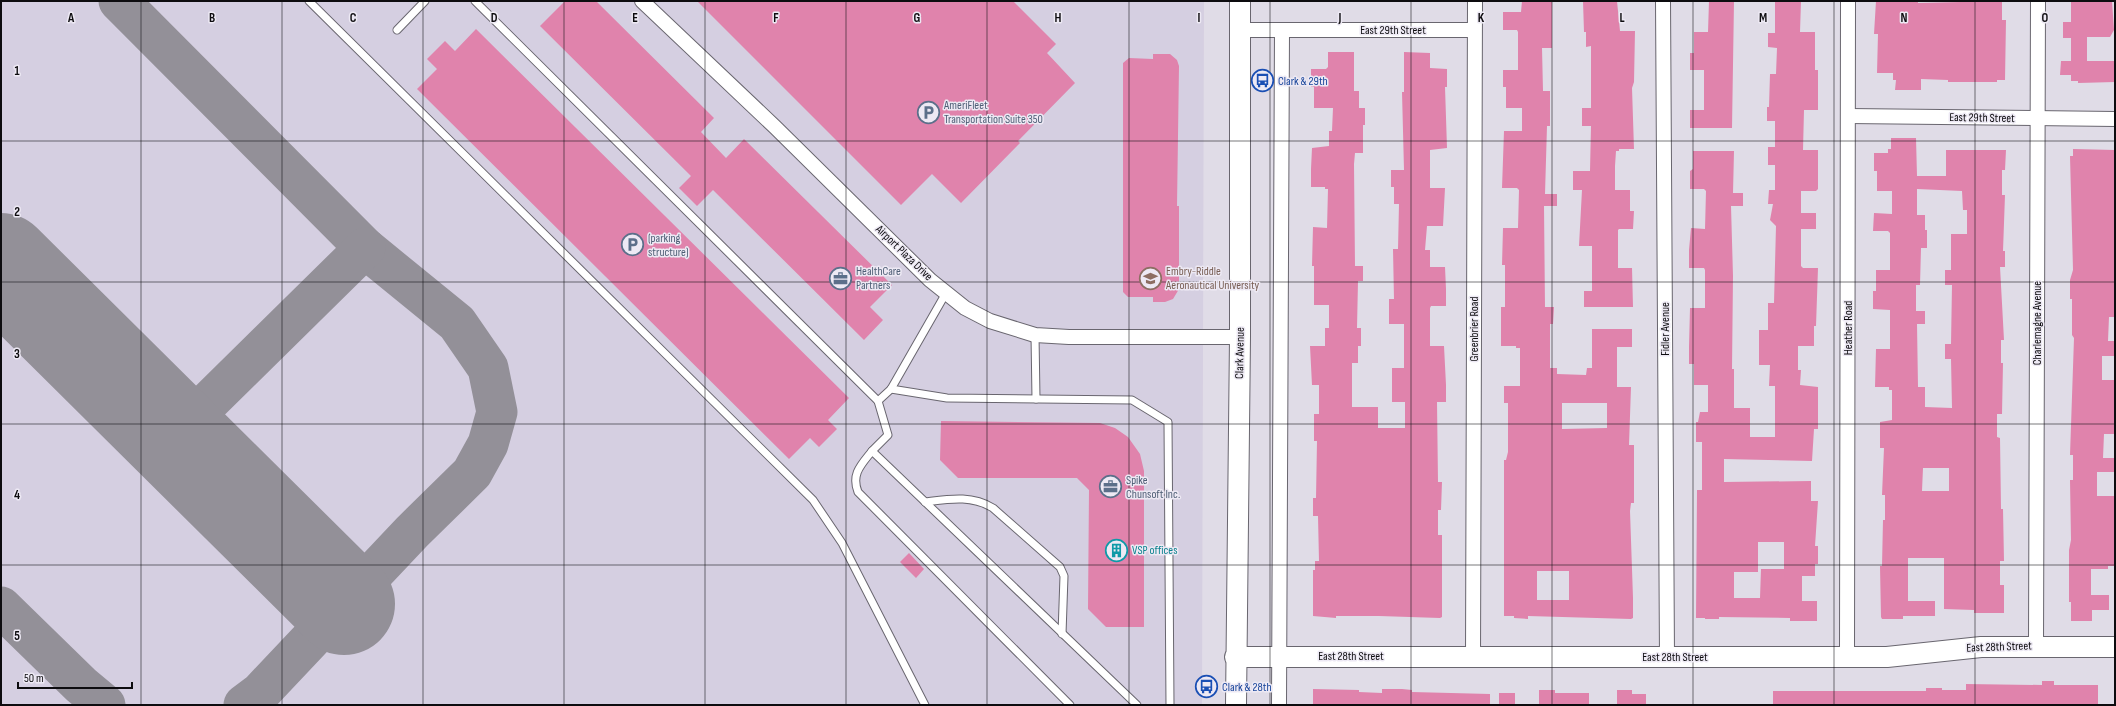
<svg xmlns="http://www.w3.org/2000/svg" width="2116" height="706" font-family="'Sofia Sans Condensed',sans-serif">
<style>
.built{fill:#d5cfe1}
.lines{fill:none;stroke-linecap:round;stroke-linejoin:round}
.taxiway{stroke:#939098;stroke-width:41}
.runway{stroke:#939098;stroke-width:102}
.building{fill:#e083ac;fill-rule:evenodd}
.lane-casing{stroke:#69666f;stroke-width:9}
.street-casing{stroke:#69666f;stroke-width:16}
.secondary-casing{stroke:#69666f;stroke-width:22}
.lane{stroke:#fff;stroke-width:7}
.street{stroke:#fff;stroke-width:14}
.secondary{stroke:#fff;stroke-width:20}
.grid{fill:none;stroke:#0d0c0f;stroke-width:1;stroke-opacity:0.55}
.labels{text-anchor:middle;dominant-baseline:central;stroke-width:3;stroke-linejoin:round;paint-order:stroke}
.street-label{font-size:12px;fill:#0d0c0f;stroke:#ede9f4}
.transit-label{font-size:12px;fill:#164399;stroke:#ede9f4;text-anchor:start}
.service-label{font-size:12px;fill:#4e5e75;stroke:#ede9f4;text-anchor:start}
.education-label{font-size:12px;fill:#785e54;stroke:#ede9f4;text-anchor:start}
.culture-label{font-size:12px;fill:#0d838f;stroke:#ede9f4;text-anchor:start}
.grid-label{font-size:13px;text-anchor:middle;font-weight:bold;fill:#0d0c0f;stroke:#ede9f4;stroke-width:3;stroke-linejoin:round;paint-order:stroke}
</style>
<rect width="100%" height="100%" fill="#e0dce7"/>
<!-- built -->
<polygon class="built" points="1,1 1204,1 1202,705 1,705"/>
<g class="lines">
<!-- taxiway -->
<g class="taxiway">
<polyline points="119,1 365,248 457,323 488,368 497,412 488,444 472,473 412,532 260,693 244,705"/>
<polyline points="174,436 365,248"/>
<polyline points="1,607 81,685 105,705"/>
</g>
<!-- runway -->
<polyline class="runway" points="1,264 344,604"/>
</g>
<!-- building -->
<g class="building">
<polygon points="565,1 596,1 714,118 701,132 726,158 744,139 892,285 870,307 883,320 864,340 713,190 697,206 679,188 691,176 540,26"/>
<polygon points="697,1 1013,1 1056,44 1047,53 1075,83 1018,141 1020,143 961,203 932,174 901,205"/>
<path d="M1522,1H1552V48H1542L1543,91H1550V126H1547L1545,194H1557V206H1544L1545,307H1554L1553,324H1550V368H1557V374L1586,375L1587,368H1592V329H1632V347H1617V387H1631L1629,445H1634V503H1631L1630,511L1633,598V618L1631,619L1528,616V619L1514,618V616H1504V460H1506L1508,452V403H1504V386H1520V348H1516V346H1501V307H1505V265H1502L1503,228H1518L1519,190L1517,188H1502L1504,131H1522V108H1506V87H1503V70H1518V32L1517,30H1503V12H1521ZM1562,403H1607V428L1562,429ZM1537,571H1569V600H1537Z"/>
<polygon points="1583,1 1617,1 1620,31 1635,31 1634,82 1632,88 1634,149 1619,149 1619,151 1616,151 1615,166 1615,190 1630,190 1630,211 1634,211 1633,229 1619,229 1618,230 1618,268 1632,268 1633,307 1584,307 1584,291 1592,291 1592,246 1579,246 1582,190 1573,190 1573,171 1590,171 1591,126 1582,126 1582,108 1591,108 1591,46 1586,47 1586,32 1584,32"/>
<polygon points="1709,1 1734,1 1732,128 1690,128 1690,110 1704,110 1704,70 1690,70 1690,53 1694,53 1694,32 1708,32"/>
<path d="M1775,1H1801L1800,32H1815V70H1818V110H1804L1803,150H1818V189L1816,191H1801V213H1816V229H1801V266L1803,268H1818L1816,326H1814V346H1798V370H1801L1800,385L1818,387V429H1814L1812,461L1724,459V482L1811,481V501H1818L1815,546H1818V564H1815V576H1802V601H1817V621H1790V618L1719,617V619H1705V618H1696L1697,490H1702V442H1696V422H1698L1700,412H1708V385H1694V364H1689V347L1690,308H1705V270L1704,268H1689V250L1691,228L1705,229L1706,191L1704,189H1690V171L1693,169V151H1734L1733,193H1743V206H1731L1733,276L1732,369H1734V408H1750V437H1775V386H1769L1770,365H1759V330H1768V303H1774L1776,226L1770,220L1773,204H1768L1769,190H1775V165H1768V147H1775V121H1767V107H1769L1770,74H1776L1777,48L1768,47V33H1775ZM1758,542H1784V569H1761L1760,598H1734V572H1758Z"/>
<polygon points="1876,1 1918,1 1918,3 2002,1 2002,20 2006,20 2005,80 1997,80 1997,82 1948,82 1948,80 1921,79 1921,90 1895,90 1896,80 1893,80 1893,73 1877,73 1878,34 1874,34"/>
<polygon points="2071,1 2112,1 2114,30 2110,37 2087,37 2087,61 2115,61 2115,82 2078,83 2078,81 2071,81 2071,75 2060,75 2061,61 2071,61 2071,38 2063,38 2063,22 2071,22"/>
<polygon points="476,29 849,398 828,420 837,429 819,447 810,438 789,459 417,89 437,69 427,59 445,41 455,51"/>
<polygon points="1328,52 1354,52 1354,91 1359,91 1359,108 1365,108 1365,125 1363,125 1363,153 1355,153 1354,164 1355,266 1363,266 1363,281 1358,281 1357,328 1361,328 1361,346 1358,346 1358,363 1352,363 1352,407 1378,407 1378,428 1405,428 1405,402 1392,402 1392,368 1404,368 1404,324 1389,324 1389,299 1394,299 1393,249 1398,249 1399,204 1394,204 1394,187 1391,187 1391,170 1404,170 1402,92 1404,92 1404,52 1430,53 1430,68 1447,69 1447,87 1445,87 1447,148 1430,150 1430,188 1445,188 1443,226 1427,226 1425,250 1430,250 1430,267 1445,267 1446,289 1446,306 1431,306 1430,308 1430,346 1444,346 1446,385 1446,402 1437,402 1438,482 1442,482 1441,510 1438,510 1438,535 1442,535 1442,617 1440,618 1379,616 1336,616 1336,618 1313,616 1313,570 1315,570 1315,561 1319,561 1318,516 1313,516 1313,498 1316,498 1317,441 1314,441 1314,414 1319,414 1319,385 1312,385 1310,346 1325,346 1325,328 1329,328 1329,305 1314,305 1314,266 1312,266 1313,227 1327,228 1328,189 1325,189 1325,187 1311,187 1311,169 1312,148 1329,146 1329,131 1332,131 1333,108 1314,108 1314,87 1311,87 1311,69 1326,69 1328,67"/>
<polygon points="1153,54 1170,54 1177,60 1179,66 1177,206 1179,206 1179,289 1173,299 1165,302 1153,302 1153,297 1128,297 1123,292 1123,63 1129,58 1153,59"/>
<path d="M1891,138H1916L1917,176H1946V150H2006L2005,170H2002V195H2005L2003,251H2005V267H2000L2004,340H2001V363H2003L2002,414H1997V437L2000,438L2001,509H2003L2004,561H2000V585H2004V613H1974V610L1944,609V558H1908V601H1935V616H1903V619H1882L1881,617L1880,566H1882L1883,520H1885V495H1882L1884,448H1880V422L1892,420V390H1889V387H1875L1876,349H1890V310L1873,309V291H1876V270H1890V233L1888,231H1873L1874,213L1892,214V191H1877V171H1874V153H1888V149H1891ZM1917,189L1962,191L1963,210H1967V234H1951V270H1945V285H1952L1951,344H1945V359H1951L1952,408L1925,407V387H1918L1917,324H1925V311H1916V285H1920L1921,248H1927V230H1925V215H1917ZM1923,468H1949V491H1922Z"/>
<polygon points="2073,149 2115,150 2115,317 2109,317 2108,341 2115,341 2115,356 2102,356 2102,380 2115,380 2115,434 2104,434 2103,458 2115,458 2115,472 2097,472 2097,496 2115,496 2115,566 2108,566 2108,569 2091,569 2091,595 2109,595 2109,610 2092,610 2092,621 2071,621 2071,602 2069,602 2069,550 2071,540 2070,480 2073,480 2073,455 2070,455 2074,338 2072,335 2072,299 2070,299 2070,280 2073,270 2070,156 2073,156"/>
<polygon points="941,421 1100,423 1115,428 1128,437 1140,454 1144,471 1144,627 1106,627 1088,609 1089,490 1077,478 958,478 940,460"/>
<polygon points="909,553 924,569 916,578 900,562"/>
<polygon points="2042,681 2054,681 2054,685 2098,685 2098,705 1773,705 1773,691 1926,691 1926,688 1942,688 1942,690 1966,690 1966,684 2042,685"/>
<polygon points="1313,689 1359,690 1359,692 1382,693 1382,689 1402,689 1412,690 1412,692 1490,694 1490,705 1313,705"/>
<polygon points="1539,690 1555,690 1555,693 1589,693 1589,705 1539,705"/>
<polygon points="1617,690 1632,690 1632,694 1646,694 1646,705 1617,705"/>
<rect x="1499" y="693" width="16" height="12"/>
</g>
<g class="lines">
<defs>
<g id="lane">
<polyline points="309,1 813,500 842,543 925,705"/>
<polyline points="475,1 878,401 888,435 872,451 1137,705"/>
<polyline points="397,30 425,1"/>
<polyline points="1035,335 1036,399"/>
<polyline points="891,389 947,398 1132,400 1168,422 1170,705"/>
<polyline points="878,401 891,389 946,293"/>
<path d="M872,451C861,465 851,474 858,492L1070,705"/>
<path d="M925,502C950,499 971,495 993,508L1060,567L1064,576L1062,634"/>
</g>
<g id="street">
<polyline points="642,1 775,127 930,280 965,308 990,321 1035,335 1069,337 1240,337"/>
<polyline points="1663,1 1667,657"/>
<polyline points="1240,30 1474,30"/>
<polyline points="1848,116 2115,119"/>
<polyline points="2036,646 2038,1"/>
<polyline points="1847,656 1848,1"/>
<polyline points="1473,657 1475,1"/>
<polyline points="1279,705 1282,31"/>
</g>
<g id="secondary">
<polyline points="1235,657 1887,657 1981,647 2115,647"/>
<polyline points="1236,705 1240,337 1240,1"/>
</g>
</defs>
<!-- lane casing -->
<use href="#lane" class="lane-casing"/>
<!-- street casing -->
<use href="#street" class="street-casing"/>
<!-- secondary casing -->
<use href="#secondary" class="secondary-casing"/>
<!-- lane -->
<use href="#lane" class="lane"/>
<!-- street -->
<use href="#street" class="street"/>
<!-- secondary -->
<use href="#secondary" class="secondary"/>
</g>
<!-- grid -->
<path class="grid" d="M141,1V705M282,1V705M423,1V705M564,1V705M705,1V705M846,1V705M987,1V705M1129,1V705M1270,1V705M1411,1V705M1552,1V705M1693,1V705M1834,1V705M1975,1V705M1,141H2115M1,282H2115M1,424H2115M1,565H2115"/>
<!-- icons -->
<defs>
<symbol id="bus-ring" viewBox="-11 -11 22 22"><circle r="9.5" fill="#ede9f4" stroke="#1a4fb4" stroke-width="1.5"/><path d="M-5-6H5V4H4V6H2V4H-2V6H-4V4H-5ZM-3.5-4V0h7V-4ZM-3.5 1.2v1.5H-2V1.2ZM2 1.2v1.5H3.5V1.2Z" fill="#1a4fb4"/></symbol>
<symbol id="parking-ring" viewBox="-11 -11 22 22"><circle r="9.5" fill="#ede9f4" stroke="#5c6f8a" stroke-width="1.5"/><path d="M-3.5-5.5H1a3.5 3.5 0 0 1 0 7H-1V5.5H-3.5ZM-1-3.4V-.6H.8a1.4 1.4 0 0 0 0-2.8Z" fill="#5c6f8a"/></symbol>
<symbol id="office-ring" viewBox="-11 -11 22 22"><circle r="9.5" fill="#ede9f4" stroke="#5c6f8a" stroke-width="1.5"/><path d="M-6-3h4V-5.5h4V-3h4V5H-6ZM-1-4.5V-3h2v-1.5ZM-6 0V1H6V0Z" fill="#5c6f8a"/></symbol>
<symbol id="university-ring" viewBox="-11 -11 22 22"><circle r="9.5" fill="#ede9f4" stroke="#8d6e63" stroke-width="1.5"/><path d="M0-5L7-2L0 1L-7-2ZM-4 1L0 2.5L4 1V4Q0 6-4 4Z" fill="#8d6e63"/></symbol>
<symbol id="building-ring" viewBox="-11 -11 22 22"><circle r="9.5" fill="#ede9f4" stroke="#0f9aa8" stroke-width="1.5"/><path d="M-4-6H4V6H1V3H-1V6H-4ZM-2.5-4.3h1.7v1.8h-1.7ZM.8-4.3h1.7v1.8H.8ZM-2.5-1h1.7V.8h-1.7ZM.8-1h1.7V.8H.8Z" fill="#0f9aa8"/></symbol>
</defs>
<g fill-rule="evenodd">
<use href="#bus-ring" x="1250" y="68" width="25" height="25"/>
<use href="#parking-ring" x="916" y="100" width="25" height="25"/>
<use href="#parking-ring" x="620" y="232" width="25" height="25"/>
<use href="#office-ring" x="828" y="266" width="25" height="25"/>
<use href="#university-ring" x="1138" y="266" width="25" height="25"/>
<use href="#office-ring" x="1098" y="474" width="25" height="25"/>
<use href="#building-ring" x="1104" y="538" width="25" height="25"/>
<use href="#bus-ring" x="1194" y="674" width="25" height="25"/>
</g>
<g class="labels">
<!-- street labels -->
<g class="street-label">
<text x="1393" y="30">East 29th Street</text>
<text transform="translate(1982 118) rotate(1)">East 29th Street</text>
<text transform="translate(904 253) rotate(44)">Airport Plaza Drive</text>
<text transform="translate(2037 323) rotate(-90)">Charlemagne Avenue</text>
<text transform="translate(1848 328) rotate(-90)">Heather Road</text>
<text transform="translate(1474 329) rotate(-90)">Greenbrier Road</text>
<text transform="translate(1665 329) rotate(-90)">Fidler Avenue</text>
<text transform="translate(1240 353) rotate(-89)">Clark Avenue</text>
<text transform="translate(1999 647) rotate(-2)">East 28th Street</text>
<text x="1351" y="656">East 28th Street</text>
<text x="1675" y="657">East 28th Street</text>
</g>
<!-- transit labels -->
<g class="transit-label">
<text x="1278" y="81">Clark &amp; 29th</text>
<text x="1222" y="687">Clark &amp; 28th</text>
</g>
<!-- service labels -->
<g class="service-label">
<text x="944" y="105">AmeriFleet<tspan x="944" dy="14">Transportation Suite 350</tspan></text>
<text x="648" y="238">(parking<tspan x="648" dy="14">structure)</tspan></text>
<text x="856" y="271">HealthCare<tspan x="856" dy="14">Partners</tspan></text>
<text x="1126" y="480">Spike<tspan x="1126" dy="14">Chunsoft Inc.</tspan></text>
</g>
<!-- education labels -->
<g class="education-label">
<text x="1166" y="271">Embry-Riddle<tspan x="1166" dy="14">Aeronautical University</tspan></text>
</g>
<!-- culture labels -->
<g class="culture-label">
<text x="1132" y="550">VSP offices</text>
</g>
</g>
<g class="grid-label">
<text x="71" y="22">A</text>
<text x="212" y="22">B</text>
<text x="353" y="22">C</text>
<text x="494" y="22">D</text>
<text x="635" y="22">E</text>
<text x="776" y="22">F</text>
<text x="917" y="22">G</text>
<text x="1058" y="22">H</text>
<text x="1199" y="22">I</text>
<text x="1340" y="22">J</text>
<text x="1481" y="22">K</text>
<text x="1622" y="22">L</text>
<text x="1763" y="22">M</text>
<text x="1904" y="22">N</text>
<text x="2045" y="22">O</text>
<text x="17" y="75">1</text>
<text x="17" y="216">2</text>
<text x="17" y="358">3</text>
<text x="17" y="499">4</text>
<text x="17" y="640">5</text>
</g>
<!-- border -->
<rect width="2116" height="706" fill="none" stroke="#0d0c0f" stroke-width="4"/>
<!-- scale -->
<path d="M18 682v6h114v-6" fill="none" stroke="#0d0c0f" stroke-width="2"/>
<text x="24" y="682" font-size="12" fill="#0d0c0f" stroke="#ede9f4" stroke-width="3" paint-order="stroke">50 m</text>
</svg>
